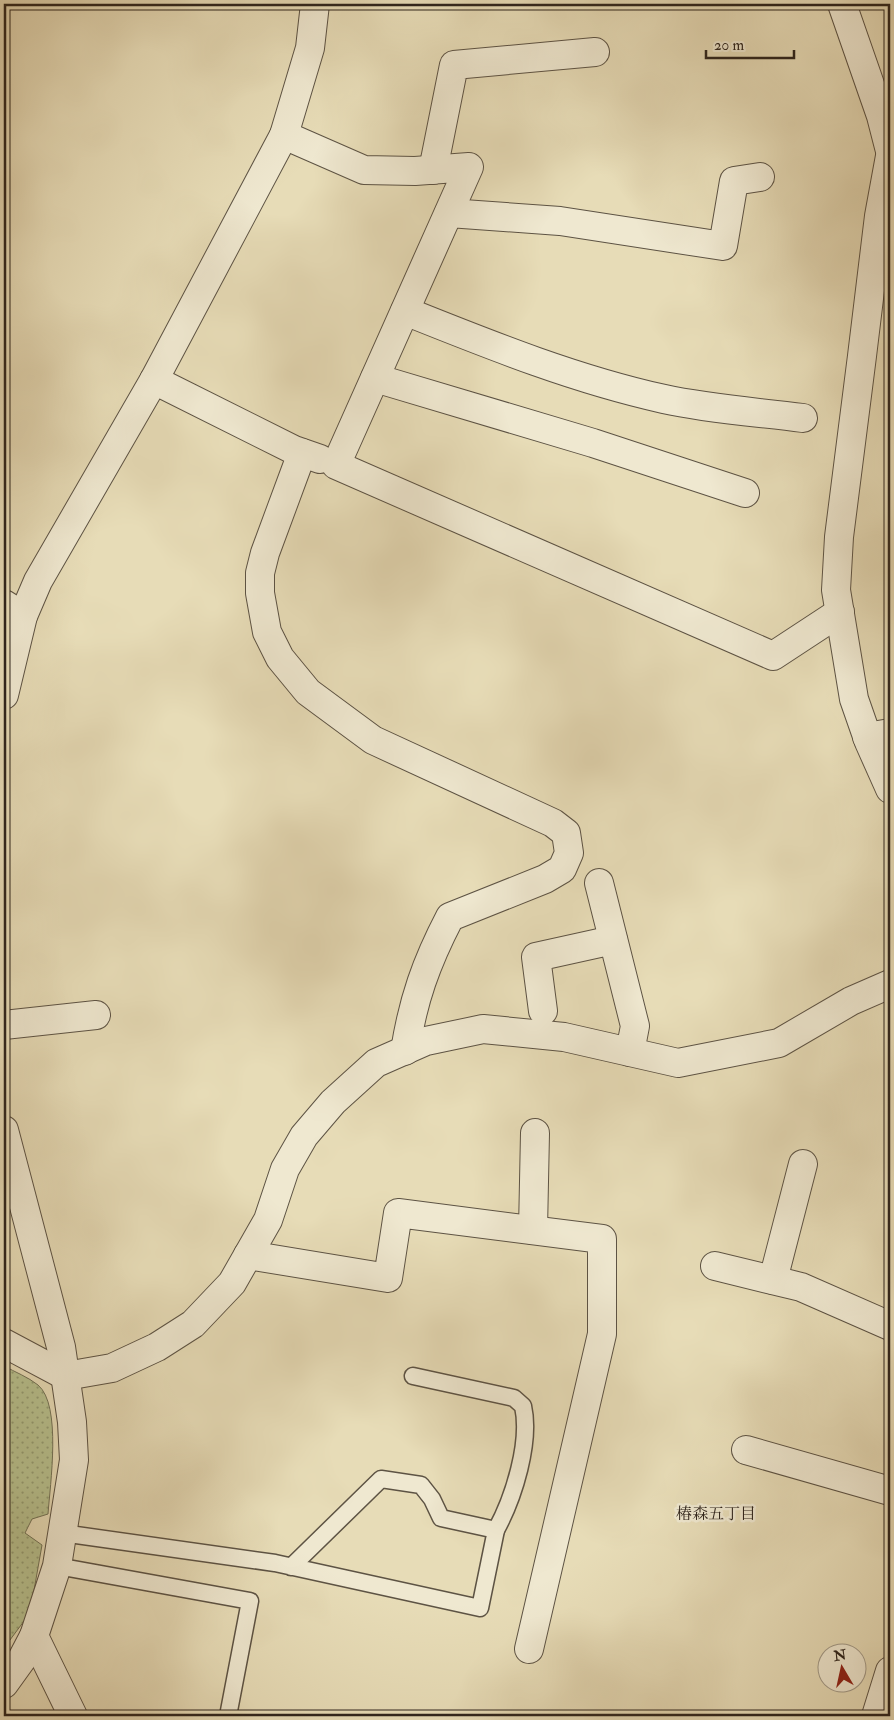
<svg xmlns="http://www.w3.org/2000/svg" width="894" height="1720" font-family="'IM FELL Double Pica','Noto Serif JP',serif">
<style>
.grass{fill:url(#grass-dots);stroke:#737256}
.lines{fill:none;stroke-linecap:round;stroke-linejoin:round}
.service-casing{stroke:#5d5344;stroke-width:19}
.minor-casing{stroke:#5d5344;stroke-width:30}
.tertiary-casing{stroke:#5d5344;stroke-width:30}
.service{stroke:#efe8d0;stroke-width:16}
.minor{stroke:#efe8d0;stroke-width:28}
.tertiary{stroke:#efe8d0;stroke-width:28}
.labels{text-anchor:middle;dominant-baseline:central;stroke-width:5;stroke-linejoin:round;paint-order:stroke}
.neighbourhood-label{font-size:16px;fill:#2f251d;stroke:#efe8d0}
</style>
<defs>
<pattern id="grass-dots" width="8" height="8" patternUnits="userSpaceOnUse" patternTransform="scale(1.25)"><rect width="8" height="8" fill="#b7c08e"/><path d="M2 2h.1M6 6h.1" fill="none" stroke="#959c73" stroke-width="1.8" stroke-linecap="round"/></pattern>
</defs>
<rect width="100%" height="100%" fill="#e7dcb7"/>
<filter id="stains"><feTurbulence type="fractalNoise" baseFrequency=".004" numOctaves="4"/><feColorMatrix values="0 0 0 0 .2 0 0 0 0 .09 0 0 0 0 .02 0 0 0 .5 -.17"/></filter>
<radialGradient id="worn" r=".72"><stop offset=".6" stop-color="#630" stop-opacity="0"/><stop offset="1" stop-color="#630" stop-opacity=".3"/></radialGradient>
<!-- grass -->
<path class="grass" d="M4,1366C15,1372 28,1377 38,1385C62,1405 50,1485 48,1514L32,1519L25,1533L42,1545L30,1613L4,1648Z"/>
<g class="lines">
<defs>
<g id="service">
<path d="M413,1376L514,1398L523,1406C531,1442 514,1497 496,1530"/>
<path d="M62,1533L275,1563C343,1578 411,1593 480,1608L496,1530L441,1518L432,1499L421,1485L381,1479L291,1567"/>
<polyline points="57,1566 250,1601 228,1716"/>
</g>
<g id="minor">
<polyline points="315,4 310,48 284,135 364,170 415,171 469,167 336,465 773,656 840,612"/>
<polyline points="842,4 881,116 890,151"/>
<polyline points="890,156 879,216 862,356 839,537 836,590 854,699 869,742 890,789"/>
<polyline points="433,170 454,65 595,52"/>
<polyline points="449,213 560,221 723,246 734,181 760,177"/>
<path d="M405,311C490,345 574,379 664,399C709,409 757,412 803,418"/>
<polyline points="375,378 593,443 745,493"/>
<polyline points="154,380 294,450 320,459"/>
<path d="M302,453L265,553L260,573V593L267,632L280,658L308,692L373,740L553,823L566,833L569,853L562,869L545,879L450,917C426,963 413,1000 405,1051"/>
<polyline points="4,604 23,616"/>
<polyline points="867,737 890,733"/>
<polyline points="599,883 635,1026 630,1052"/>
<polyline points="543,1011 536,957 613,940"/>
<polyline points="4,1025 96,1015"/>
<polyline points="4,1196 15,1176"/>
<polyline points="533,1230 535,1133"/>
<polyline points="248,1255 388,1278 398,1213 602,1239 602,1334 529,1649"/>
<polyline points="715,1266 801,1287 890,1326"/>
<polyline points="773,1280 803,1164"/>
<polyline points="4,1343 66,1376 112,1368 157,1347 193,1324 232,1283 268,1220 285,1169 304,1136 333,1102 376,1063 426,1041 483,1029 564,1037 678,1063 779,1043 851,1001 890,984"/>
<polyline points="746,1450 890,1491"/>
<polyline points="34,1636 73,1716"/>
<polyline points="876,1716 890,1671"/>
</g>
<g id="tertiary">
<polyline points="4,695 23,616 38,581 154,380 284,135"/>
<polyline points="4,1130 61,1347 72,1422 74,1460 57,1566 34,1636 22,1659 4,1684"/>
</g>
</defs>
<!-- service casing -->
<use href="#service" class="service-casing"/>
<!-- minor casing -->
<use href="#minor" class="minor-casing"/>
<!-- tertiary casing -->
<use href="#tertiary" class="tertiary-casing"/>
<!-- service -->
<use href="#service" class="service"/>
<!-- minor -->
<use href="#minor" class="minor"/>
<!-- tertiary -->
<use href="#tertiary" class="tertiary"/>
</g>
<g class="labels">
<!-- neighbourhood labels -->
<g class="neighbourhood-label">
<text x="716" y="1514">椿森五丁目</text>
</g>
</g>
<!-- margin -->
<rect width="894" height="1720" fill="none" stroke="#e7dcb7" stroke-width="20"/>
<rect x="5" y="5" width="884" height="1710" fill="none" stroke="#2f251d" stroke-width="2.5"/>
<rect x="10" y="10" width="874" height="1700" fill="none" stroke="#2f251d"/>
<!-- north arrow -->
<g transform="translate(842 1668) rotate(351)"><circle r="24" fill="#efe8d0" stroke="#a29a88"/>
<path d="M0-4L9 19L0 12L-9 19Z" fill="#8f2418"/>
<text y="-8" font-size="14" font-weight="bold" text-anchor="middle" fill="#2f251d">N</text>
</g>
<!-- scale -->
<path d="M706 50v8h88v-8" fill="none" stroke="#2f251d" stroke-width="2.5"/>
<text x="714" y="50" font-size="15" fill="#2f251d" stroke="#efe8d0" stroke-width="4" paint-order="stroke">20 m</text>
<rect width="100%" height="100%" filter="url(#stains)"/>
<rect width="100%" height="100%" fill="url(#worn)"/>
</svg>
